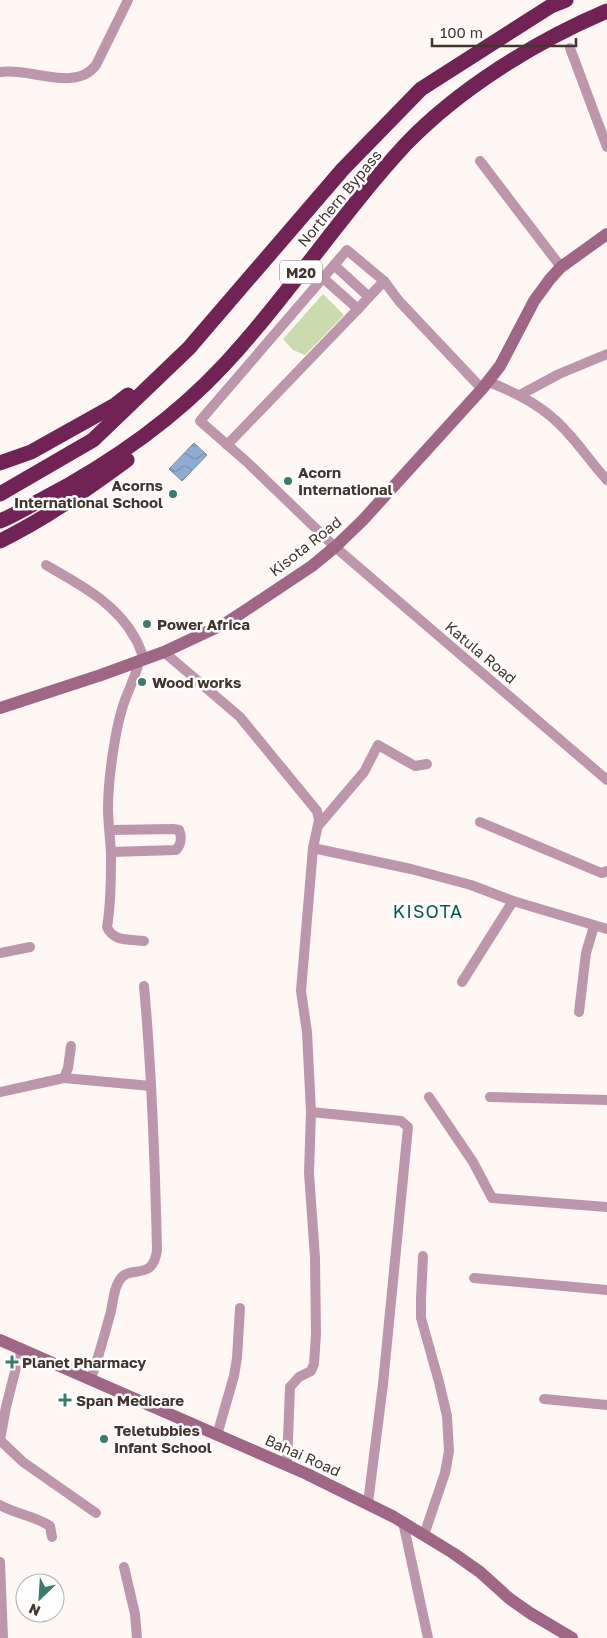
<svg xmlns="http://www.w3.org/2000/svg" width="607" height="1638" font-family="'Golos Text',sans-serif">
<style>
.park{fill:#cadbae}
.water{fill:url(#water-waves);stroke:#7889a2}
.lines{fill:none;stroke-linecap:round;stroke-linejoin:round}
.street{stroke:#be96ac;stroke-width:10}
.secondary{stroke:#9f6686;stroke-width:12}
.highway{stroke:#722355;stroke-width:15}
.poi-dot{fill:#3a7b6c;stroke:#fff;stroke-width:2}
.labels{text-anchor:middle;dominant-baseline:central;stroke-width:5;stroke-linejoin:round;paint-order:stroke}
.shield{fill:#fff;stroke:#7c726d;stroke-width:1}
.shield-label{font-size:14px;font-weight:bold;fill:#44362f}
.street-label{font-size:15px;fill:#44362f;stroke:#fff}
.poi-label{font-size:15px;font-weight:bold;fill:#44362f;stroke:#fff;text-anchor:start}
.quarter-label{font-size:18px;letter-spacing:1px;fill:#015e4e;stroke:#fff}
</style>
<defs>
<pattern id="water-waves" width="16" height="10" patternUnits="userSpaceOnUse" patternTransform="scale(1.25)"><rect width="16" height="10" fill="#8facd3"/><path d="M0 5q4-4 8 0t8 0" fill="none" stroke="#768dac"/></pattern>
</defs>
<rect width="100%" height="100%" fill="#fef7f3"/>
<!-- park -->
<polygon class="park" points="323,294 344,315 305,355 293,350 283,339"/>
<!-- water -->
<polygon class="water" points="194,443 207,455 182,481 169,469"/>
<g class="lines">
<!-- street -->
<g class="street">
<polyline points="570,48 607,147"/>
<path d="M0,72C30,67 75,93 96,65L128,0"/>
<polyline points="480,161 561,267"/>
<polyline points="334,265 369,297 384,281"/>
<polyline points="323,278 358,309 369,297"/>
<path d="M489,382C519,394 545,407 567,432C581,447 593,465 607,480"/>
<polyline points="482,389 399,301 384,281 347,250 200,421 247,462 335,547 607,780"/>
<polyline points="520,395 559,374 607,354"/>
<polyline points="227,445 358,309"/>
<path d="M46,565C79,584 116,603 135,638C139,644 141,652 144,659"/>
<polyline points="164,652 240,717 317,811 319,820 313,848 301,991 307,1032 311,1112 309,1173 315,1258 316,1334 314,1364 311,1371 299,1377 290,1387 287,1465"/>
<path d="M139,661C136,675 130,687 125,700C115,727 108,780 108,809C108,825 111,842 111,858C111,881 111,905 107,927C113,942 130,939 144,941"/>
<polyline points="480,822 599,872 602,873 607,871"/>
<polyline points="318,826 364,772 378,745 415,766 427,764"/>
<path d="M110,830L173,829L179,830C182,837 181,845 176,850L111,852"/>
<polyline points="313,848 411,869 471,885 513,901 607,929"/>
<polyline points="0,953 30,947"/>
<polyline points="462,982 513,901"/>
<polyline points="579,1012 586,953 594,926"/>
<polyline points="64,1078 151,1086"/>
<polyline points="0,1092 64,1078 68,1068 71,1046"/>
<polyline points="429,1097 473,1162 492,1198 607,1207"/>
<polyline points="490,1097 607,1100"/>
<polyline points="311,1112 401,1121 408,1127 383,1384 368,1503"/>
<polyline points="423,1256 421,1299 421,1318 439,1382 447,1416 449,1451 445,1473 424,1535"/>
<polyline points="474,1278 607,1290"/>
<path d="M91,1379C98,1358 104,1337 110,1315C113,1305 113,1290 119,1281C129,1263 153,1283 157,1250C155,1162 152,1074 144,986"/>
<polyline points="544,1399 607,1405"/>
<polyline points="217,1435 234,1376 237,1358 240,1308"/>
<polyline points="0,1440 23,1462 96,1513"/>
<polyline points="0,1440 6,1407 21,1348"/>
<path d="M0,1505C16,1514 35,1516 50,1526L52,1537"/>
<polyline points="403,1522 428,1638"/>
<polyline points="0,1562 3,1638"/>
<polyline points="124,1567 135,1614 137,1638"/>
</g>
<!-- secondary -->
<g class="secondary">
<polyline points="0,708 101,675 164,652 226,623 252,606 312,566 335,547 363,520 482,389 500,366 534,301 550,279 561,267 607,234"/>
<polyline points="0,1340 307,1474 394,1517 453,1553 480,1572 510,1599 530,1613 572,1638"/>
</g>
<!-- highway -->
<g class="highway">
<polyline points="0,463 31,452 115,405 128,395"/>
<polyline points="0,494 93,440 189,348 343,169 421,89 551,6 566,0"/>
<path d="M0,521C15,515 29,506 43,499C109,464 173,420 224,365C289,295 341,214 406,144C459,89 536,41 607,11"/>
<path d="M0,541C45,519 86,490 127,460"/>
</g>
</g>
<!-- markers -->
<g class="poi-dot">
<circle cx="288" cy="481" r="5"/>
<circle cx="173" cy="494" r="5"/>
<circle cx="147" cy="624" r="5"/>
<circle cx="142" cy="682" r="5"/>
<path d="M9.5 1354.5h5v5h5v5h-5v5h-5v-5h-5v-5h5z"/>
<path d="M62.5 1392.5h5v5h5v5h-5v5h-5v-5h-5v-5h5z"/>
<circle cx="104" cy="1439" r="5"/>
</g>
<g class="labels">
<!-- shield labels -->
<rect class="shield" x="280" y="260.5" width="42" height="23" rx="4"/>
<g class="shield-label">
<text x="301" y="272">M20</text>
</g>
<!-- street labels -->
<g class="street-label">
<text transform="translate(339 198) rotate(-50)">Northern Bypass</text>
<text transform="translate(305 546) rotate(-38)">Kisota Road</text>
<text transform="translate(481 652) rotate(40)">Katula Road</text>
<text transform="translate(303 1455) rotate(24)">Bahai Road</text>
</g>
<!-- poi labels -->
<g class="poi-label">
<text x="298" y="472">Acorn<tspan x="298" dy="17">International</tspan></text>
<text x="163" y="485" text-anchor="end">Acorns<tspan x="163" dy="17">International School</tspan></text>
<text x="157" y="624">Power Africa</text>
<text x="152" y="682">Wood works</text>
<text x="22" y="1362">Planet Pharmacy</text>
<text x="76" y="1400">Span Medicare</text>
<text x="114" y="1430">Teletubbies<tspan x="114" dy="17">Infant School</tspan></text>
</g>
<!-- quarter labels -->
<g class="quarter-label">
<text x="428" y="911">KISOTA</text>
</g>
</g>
<!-- north arrow -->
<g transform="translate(40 1598) rotate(205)"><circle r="24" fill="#ffffff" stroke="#b4afac"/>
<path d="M0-4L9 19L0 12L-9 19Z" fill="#3a7b6c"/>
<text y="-8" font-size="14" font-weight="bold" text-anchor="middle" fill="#44362f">N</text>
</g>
<!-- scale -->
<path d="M432 38v8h144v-8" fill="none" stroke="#44362f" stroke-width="2.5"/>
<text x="440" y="38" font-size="15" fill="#44362f" stroke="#ffffff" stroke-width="4" paint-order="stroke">100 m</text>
</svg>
